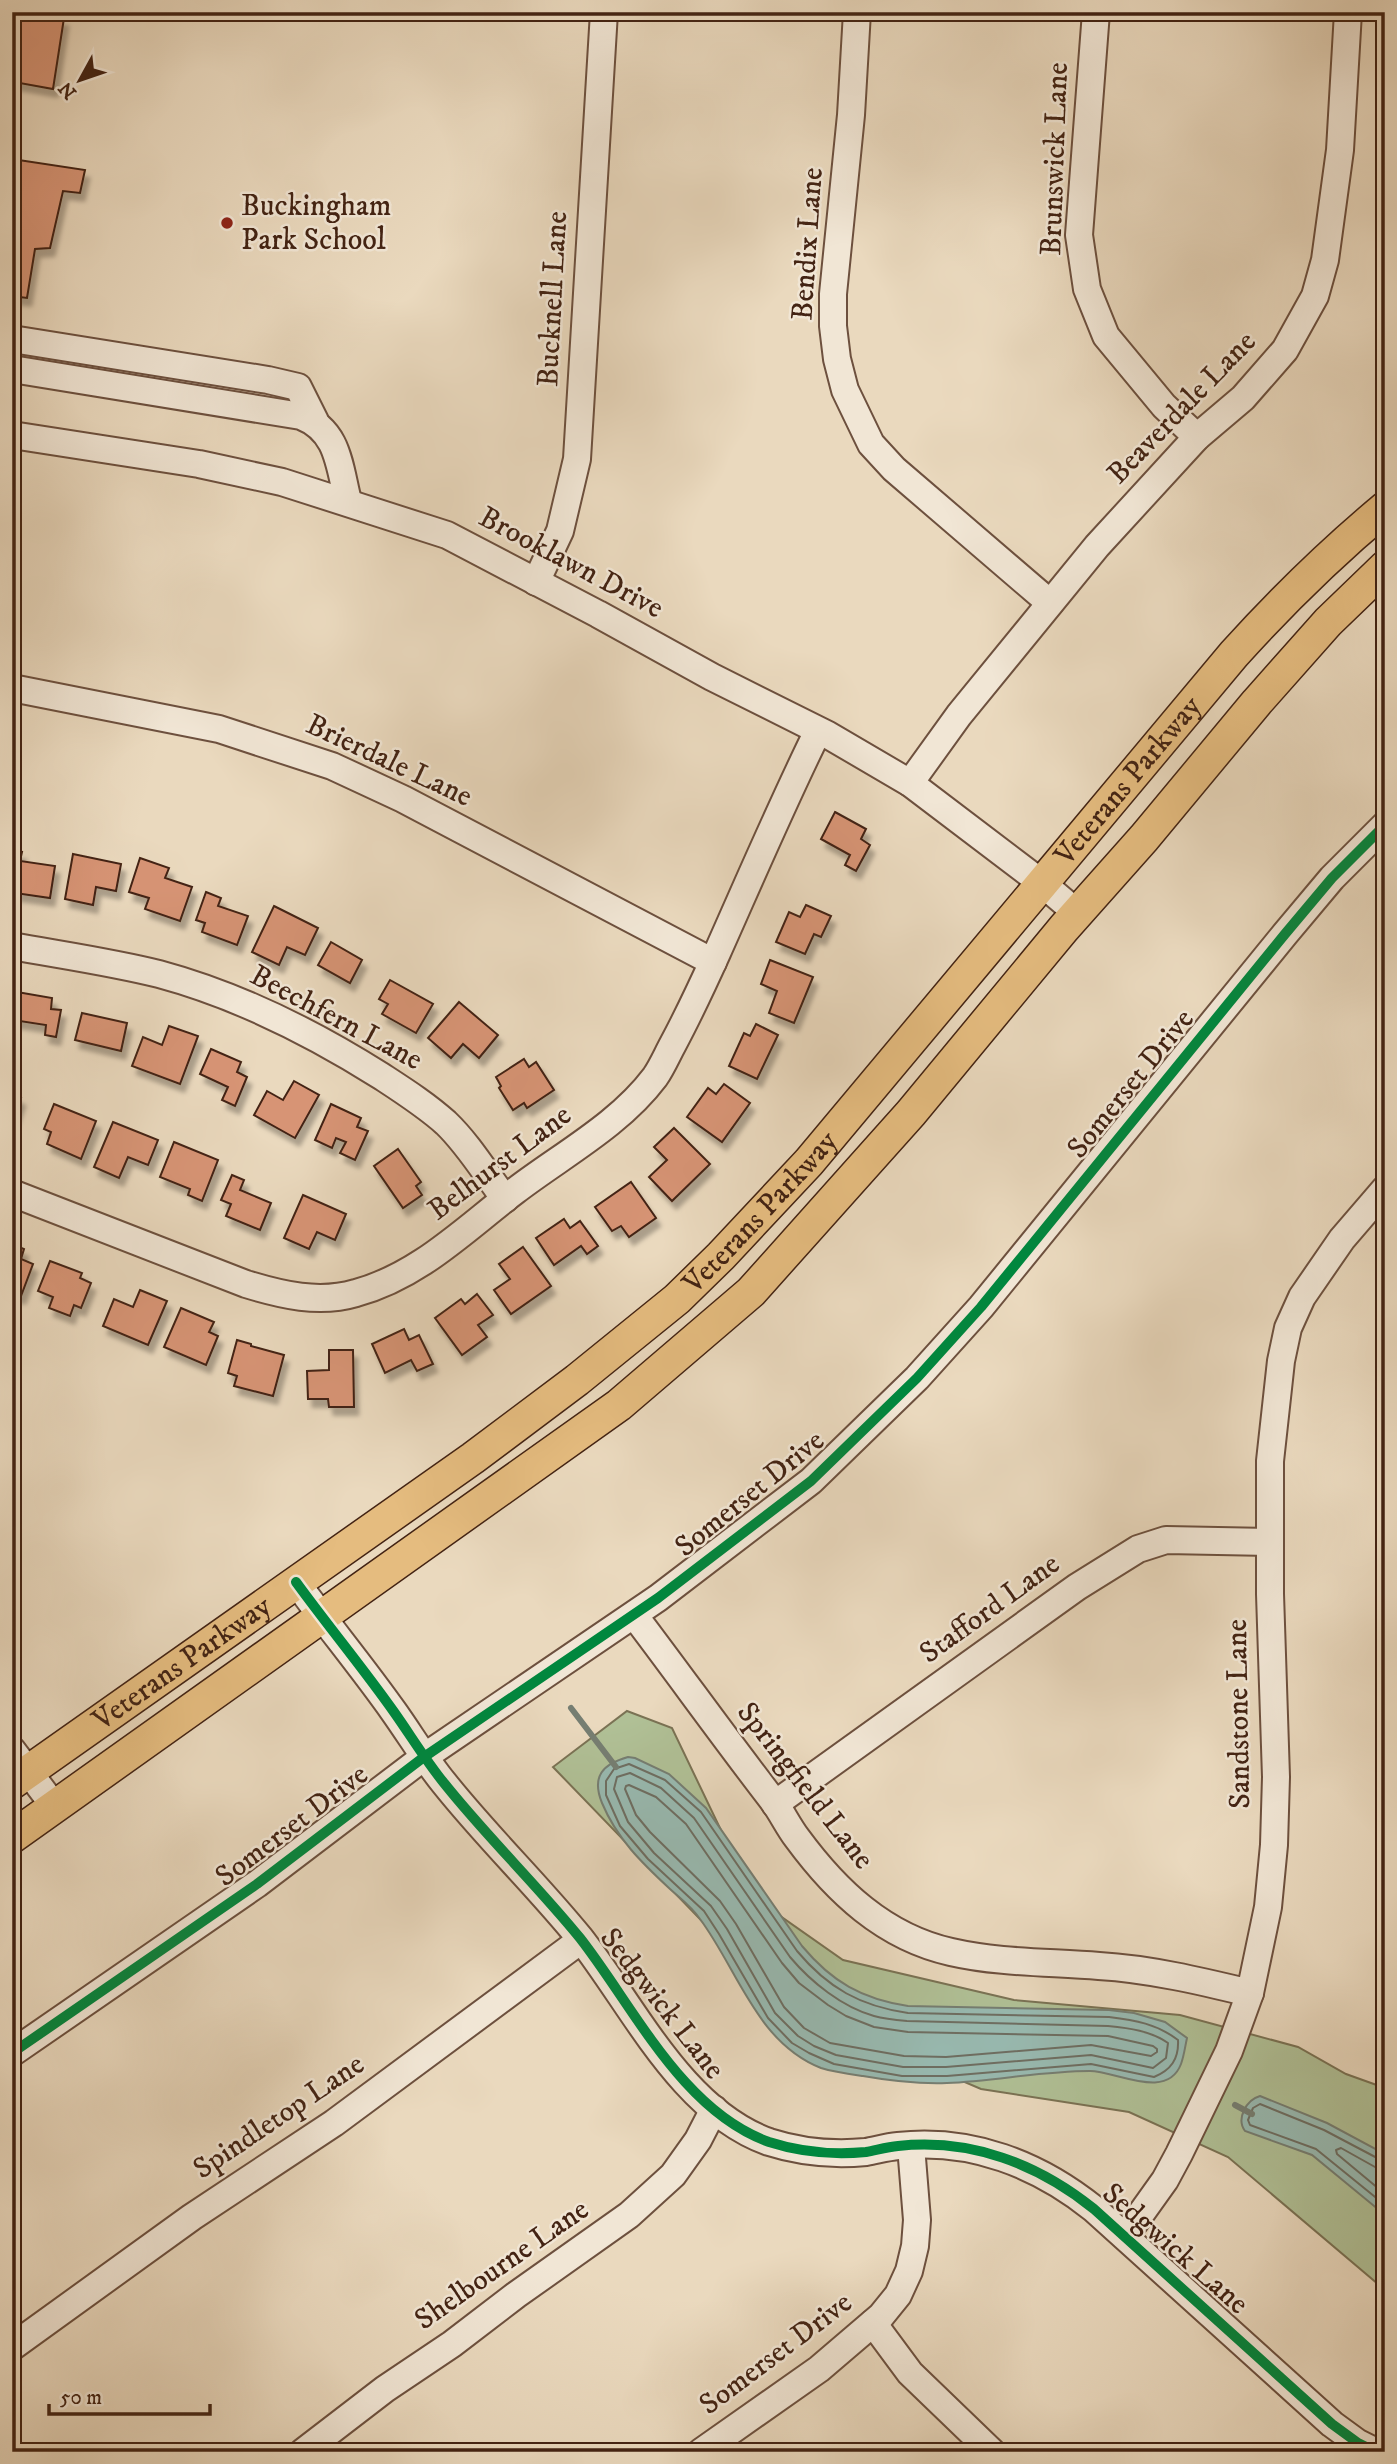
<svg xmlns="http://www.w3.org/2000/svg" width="1397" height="2464" font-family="'IM FELL DW Pica',serif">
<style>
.green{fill:#b0c096;stroke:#7a7254;stroke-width:2}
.water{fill:#98bab1;stroke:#767e72;stroke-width:2}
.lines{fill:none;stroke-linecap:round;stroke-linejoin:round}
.shore{stroke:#6e6e62;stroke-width:2}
.stream{stroke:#767e72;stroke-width:6}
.building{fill:#d79475;stroke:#432313;stroke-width:2;filter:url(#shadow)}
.minor-casing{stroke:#6d503e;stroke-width:30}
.major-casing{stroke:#432313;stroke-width:35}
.minor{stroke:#f1e6d5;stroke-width:26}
.major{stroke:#e5bc7f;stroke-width:32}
.cycleway-casing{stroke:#f1e6d5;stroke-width:15}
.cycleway{stroke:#00873e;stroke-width:10}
.poi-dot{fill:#8f2418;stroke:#f1e6d5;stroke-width:2.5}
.labels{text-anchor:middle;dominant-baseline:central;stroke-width:5;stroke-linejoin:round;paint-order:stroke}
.street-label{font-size:30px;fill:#432313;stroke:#f1e6d5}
.poi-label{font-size:30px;fill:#432313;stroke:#f1e6d5;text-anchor:start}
</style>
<defs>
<filter id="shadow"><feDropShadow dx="4.5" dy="8" stdDeviation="2" flood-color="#0004"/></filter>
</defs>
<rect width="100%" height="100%" fill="#ead9be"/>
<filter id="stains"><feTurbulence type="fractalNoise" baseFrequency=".00286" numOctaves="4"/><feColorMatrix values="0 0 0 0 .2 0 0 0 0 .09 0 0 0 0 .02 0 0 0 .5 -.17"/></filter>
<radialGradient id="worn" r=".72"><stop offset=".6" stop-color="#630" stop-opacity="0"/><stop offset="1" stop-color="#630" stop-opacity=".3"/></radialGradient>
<!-- green -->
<polygon class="green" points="627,1711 672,1728 753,1897 843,1960 1014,2000 1180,2015 1298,2047 1346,2074 1385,2088 1385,2290 1228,2157 1129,2112 981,2089 782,2004 553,1767"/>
<!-- water -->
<g class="water">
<path d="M628,1757L635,1758L669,1774L706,1808L802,1946C832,1982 862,1999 908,2006L1109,2010L1134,2013L1165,2022L1187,2038C1185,2047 1184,2056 1181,2064C1167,2101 1116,2071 1090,2071C1042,2071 995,2081 947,2083C918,2084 891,2081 863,2076C849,2074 834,2072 821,2068C757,2043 738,1970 700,1919C692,1907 680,1898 670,1889C642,1863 617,1839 602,1803C591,1776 603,1764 628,1757Z"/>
<path d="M1260,2096L1327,2123L1385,2154V2215L1312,2155L1245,2131C1236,2119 1246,2100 1260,2096Z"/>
</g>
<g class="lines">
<!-- shore -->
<g class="shore">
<path d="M629,1764L665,1780L701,1812L797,1951C828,1988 860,2006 908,2013L1109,2017C1135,2020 1157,2024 1178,2040C1179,2059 1171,2070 1154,2077L1091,2064L947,2076H902L834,2064L809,2053L792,2043L768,2018L719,1934L704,1911L648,1859L620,1826L606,1795V1781L614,1769Z"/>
<path d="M630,1773L661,1788L694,1818L790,1957C811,1982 842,2007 874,2016C885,2019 896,2020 907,2021L1108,2026C1129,2028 1151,2031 1168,2043L1166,2058L1153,2068L1091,2055L946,2067H903L836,2055L814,2046L798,2036L775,2013L727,1929L711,1906L654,1853L628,1822L614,1789L617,1777Z"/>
<polygon points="626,1786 629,1785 656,1797 686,1824 782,1963 799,1983 828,2005 846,2016 874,2027 908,2032 1108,2036 1153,2046 1157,2049 1157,2052 1151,2056 1091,2045 946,2057 904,2056 830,2043 804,2028 784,2007 736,1924 720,1901 650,1832 636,1815 625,1789"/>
<polyline points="1385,2160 1379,2159 1324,2130 1260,2104 1253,2108 1248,2120 1250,2125 1316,2149 1385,2205"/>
<polyline points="1385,2169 1375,2167 1341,2148 1336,2150 1337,2154 1385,2194"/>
</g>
<!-- stream -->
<g class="stream">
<polyline points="571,1708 616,1767"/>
<polyline points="1235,2105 1252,2114"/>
</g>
</g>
<!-- building -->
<g class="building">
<polygon points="12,12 64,18 53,89 14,82 16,62 12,61"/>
<polygon points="12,159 85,170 80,193 63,191 50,248 35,249 27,298 12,296"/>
<polygon points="835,812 866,829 861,839 870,845 856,871 845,865 850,855 821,839"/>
<polygon points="12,851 22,852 20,861 55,866 50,898 15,893 17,880 12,880"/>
<polygon points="73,854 121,864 116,891 96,887 93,905 65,899"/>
<polygon points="140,858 169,868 165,878 192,887 180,921 145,909 149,898 129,892"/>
<polygon points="206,892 221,898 218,906 248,916 237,945 202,932 205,923 196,920"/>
<polygon points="806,905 831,916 821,937 814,934 805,954 776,942 789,912 800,917"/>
<polygon points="274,906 318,928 305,955 287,947 279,965 252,952"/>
<polygon points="331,942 362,960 350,983 318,965"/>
<polygon points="770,960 813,977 794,1023 769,1013 777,991 761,984"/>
<polygon points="390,980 433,1004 416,1033 382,1014 388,1004 379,999"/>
<polygon points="17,992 52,998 51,1009 61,1010 56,1037 45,1035 46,1025 13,1020"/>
<polygon points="459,1002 498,1035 479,1058 463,1044 451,1058 428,1038"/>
<polygon points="82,1013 127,1023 121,1051 75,1040"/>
<polygon points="756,1024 778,1035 757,1079 729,1066 744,1033 750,1036"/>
<polygon points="169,1026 198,1036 180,1084 132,1066 143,1037 162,1045"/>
<polygon points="211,1049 241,1062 237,1072 247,1077 235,1106 222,1100 228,1087 200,1074"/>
<polygon points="524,1059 529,1067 536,1062 554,1090 527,1108 524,1103 513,1110 499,1088 501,1086 496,1077"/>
<polygon points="294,1081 319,1095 295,1138 254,1115 267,1091 283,1100"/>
<polygon points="724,1084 750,1103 722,1142 687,1117 708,1088 716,1094"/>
<polygon points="12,1094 21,1098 12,1122"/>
<polygon points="54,1104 96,1121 81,1159 47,1144 51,1132 44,1129"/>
<polygon points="331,1104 361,1118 357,1127 368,1131 355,1160 340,1153 346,1142 336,1138 332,1148 315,1140"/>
<polygon points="113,1122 158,1140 148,1165 128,1157 119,1178 94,1167"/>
<polygon points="674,1128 710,1164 672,1201 649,1177 667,1160 654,1147"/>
<polygon points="174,1142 218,1160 202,1201 188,1195 190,1189 160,1177"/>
<polygon points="398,1149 421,1182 416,1186 422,1195 403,1208 374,1166"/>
<polygon points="232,1175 244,1180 240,1190 271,1203 260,1230 226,1216 231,1204 221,1200"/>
<polygon points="631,1182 656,1218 629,1237 621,1226 612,1231 595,1207"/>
<polygon points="303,1195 346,1214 335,1240 317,1232 309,1249 284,1238"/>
<polygon points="564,1219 570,1228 580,1221 598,1246 587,1254 581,1246 554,1265 536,1238"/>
<polygon points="12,1244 24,1249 21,1259 33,1264 21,1296 12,1293"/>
<polygon points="523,1247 551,1286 511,1314 494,1290 510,1279 499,1264"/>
<polygon points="50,1261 82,1273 80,1278 91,1283 81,1308 74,1305 70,1316 49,1308 53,1297 38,1291"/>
<polygon points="140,1290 167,1301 148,1345 103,1326 114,1299 133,1307"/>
<polygon points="477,1294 493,1315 478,1325 487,1337 462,1355 435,1318 461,1299 465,1304"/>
<polygon points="181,1308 214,1322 209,1332 218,1336 206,1365 164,1347"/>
<polygon points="404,1329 409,1340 419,1335 433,1364 417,1371 411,1360 385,1373 372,1344"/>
<polygon points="237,1340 251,1344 251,1346 284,1355 273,1396 234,1386 237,1376 228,1373"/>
<polygon points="329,1350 353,1350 354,1407 329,1407 328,1399 308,1399 307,1371 329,1370"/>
</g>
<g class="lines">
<defs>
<g id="minor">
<polyline points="857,12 851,115 833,294 833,326 837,359 845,390 871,444 894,469 1050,603"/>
<polyline points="1096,12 1079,235 1087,289 1106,336 1164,406 1197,437"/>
<polyline points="12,339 268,380 298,387 315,421"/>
<path d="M12,369L301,416C339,431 339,466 348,501"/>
<polyline points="12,435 199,464 282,482 447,535 598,614 712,677 828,735 910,783 1043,884 1077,913"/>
<polyline points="536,582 560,531 577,459 604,12"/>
<polyline points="12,688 219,729 332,766 403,799 713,962"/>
<polyline points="910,783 959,715 1097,546 1197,437 1243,398 1285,350 1315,296 1325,260 1340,150 1348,12"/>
<path d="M12,946C61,955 111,962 159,974C237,995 313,1033 381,1076C404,1091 426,1105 446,1123C469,1145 486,1174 505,1199"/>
<path d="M12,1193L246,1284C282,1295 319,1304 356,1293C419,1276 465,1229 515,1191C562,1155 619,1125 655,1077C662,1067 667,1055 673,1044C689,1014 703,984 717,953C750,879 782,804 818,731"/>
<path d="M296,1582C328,1626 363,1668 394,1712C411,1736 426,1761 444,1783C487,1837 537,1885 580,1938C634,2007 682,2111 769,2142C800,2152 834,2155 866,2152C877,2150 887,2147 898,2146C971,2138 1038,2164 1094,2209L1332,2424L1358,2443L1376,2452"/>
<path d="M634,1615C681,1677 726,1740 774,1802C782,1813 788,1826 797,1838C836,1891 884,1937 951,1952C999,1963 1049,1962 1099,1966C1150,1969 1200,1981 1250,1993"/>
<polyline points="12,1750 55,1807"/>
<polyline points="775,1804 1077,1587 1138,1549 1166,1540 1270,1542"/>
<polyline points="12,2053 257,1884 424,1757 658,1598 811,1481 917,1378 981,1307 1285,934 1332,878 1385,825"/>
<polyline points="1125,2236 1165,2180 1179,2154 1229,2051 1250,1993 1268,1907 1274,1845 1276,1777 1270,1594 1270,1461 1281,1361 1288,1328 1302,1297 1342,1239 1385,1189"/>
<polyline points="873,2323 910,2373 992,2452"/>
<polyline points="12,2347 192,2217 334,2123 581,1940"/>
<polyline points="303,2452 385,2389 452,2344 516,2295 629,2215 673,2175 698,2140 714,2109"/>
<polyline points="701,2452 819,2369 881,2316 898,2295 909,2271 915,2246 917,2220 911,2146"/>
</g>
<g id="major">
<path id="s1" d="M12,1783L473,1458L577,1380L677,1299L721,1256L809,1162L1234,654C1281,602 1331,553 1385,508"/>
<polyline points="12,1837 619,1405 751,1292 911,1113 1064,928 1144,838 1257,702 1328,622 1385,567"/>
</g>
</defs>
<!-- minor casing -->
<use href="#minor" class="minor-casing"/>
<!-- major casing -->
<use href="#major" class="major-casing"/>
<!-- minor -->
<use href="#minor" class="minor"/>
<!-- major -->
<use href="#major" class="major"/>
<defs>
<g id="cycleway">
<path d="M296,1582C328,1626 363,1668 394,1712C411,1736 426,1761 444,1783C487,1837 537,1885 580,1938C634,2007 682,2111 769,2142C800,2152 834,2155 866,2152C877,2150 887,2147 898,2146C971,2138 1038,2164 1094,2209L1332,2424L1358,2443L1376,2452"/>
<polyline points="12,2053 257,1884 424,1757 658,1598 811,1481 917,1378 981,1307 1285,934 1332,878 1385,825"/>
</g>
</defs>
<!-- cycleway casing -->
<use href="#cycleway" class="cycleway-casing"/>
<!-- cycleway -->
<use href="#cycleway" class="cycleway"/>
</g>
<!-- markers -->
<circle class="poi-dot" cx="227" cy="223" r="7"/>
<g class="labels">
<!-- street labels -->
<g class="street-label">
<text transform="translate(1055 159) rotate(-88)">Brunswick Lane</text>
<text transform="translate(808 244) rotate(-86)">Bendix Lane</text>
<text transform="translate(553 299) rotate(-87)">Bucknell Lane</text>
<text transform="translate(1182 408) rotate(-46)">Beaverdale Lane</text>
<text transform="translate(571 563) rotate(28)">Brooklawn Drive</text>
<text transform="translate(389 761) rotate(25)">Brierdale Lane</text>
<text stroke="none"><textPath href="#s1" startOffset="1510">Veterans Parkway</textPath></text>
<text transform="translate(336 1018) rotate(28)">Beechfern Lane</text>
<text transform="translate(1131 1084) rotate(-51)">Somerset Drive</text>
<text transform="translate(500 1163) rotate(-37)">Belhurst Lane</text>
<text stroke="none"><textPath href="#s1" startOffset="943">Veterans Parkway</textPath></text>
<text transform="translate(750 1494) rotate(-39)">Somerset Drive</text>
<text transform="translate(990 1609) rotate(-36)">Stafford Lane</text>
<text stroke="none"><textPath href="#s1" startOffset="208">Veterans Parkway</textPath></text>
<text transform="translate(1239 1714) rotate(-91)">Sandstone Lane</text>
<text transform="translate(805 1786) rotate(52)">Springfield Lane</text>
<text transform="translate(292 1826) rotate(-37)">Somerset Drive</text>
<text transform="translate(662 2004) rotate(52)">Sedgwick Lane</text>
<text transform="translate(279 2117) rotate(-34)">Spindletop Lane</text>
<text transform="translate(1175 2249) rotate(41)">Sedgwick Lane</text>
<text transform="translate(502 2265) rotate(-35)">Shelbourne Lane</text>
<text transform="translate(776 2354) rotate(-37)">Somerset Drive</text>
</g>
<!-- poi labels -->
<g class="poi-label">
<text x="241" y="206">Buckingham<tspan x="241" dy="34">Park School</tspan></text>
</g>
</g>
<!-- margin -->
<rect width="1397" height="2464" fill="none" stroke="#ead9be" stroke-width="42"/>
<rect x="14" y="14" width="1369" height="2436" fill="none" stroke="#432313" stroke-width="3.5"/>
<rect x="21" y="21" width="1355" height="2422" fill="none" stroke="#432313" stroke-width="2"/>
<!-- north arrow -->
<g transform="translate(80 80) rotate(230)" stroke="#f1e6d5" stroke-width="5" paint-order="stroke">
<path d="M0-5L12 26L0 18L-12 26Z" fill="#432313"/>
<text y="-10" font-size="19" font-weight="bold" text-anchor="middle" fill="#432313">N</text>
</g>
<!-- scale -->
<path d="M49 2404v10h161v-10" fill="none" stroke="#432313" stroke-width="3.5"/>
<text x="60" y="2404" font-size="21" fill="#432313" stroke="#f1e6d5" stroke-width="5" paint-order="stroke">50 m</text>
<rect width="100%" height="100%" filter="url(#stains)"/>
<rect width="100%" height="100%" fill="url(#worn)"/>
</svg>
